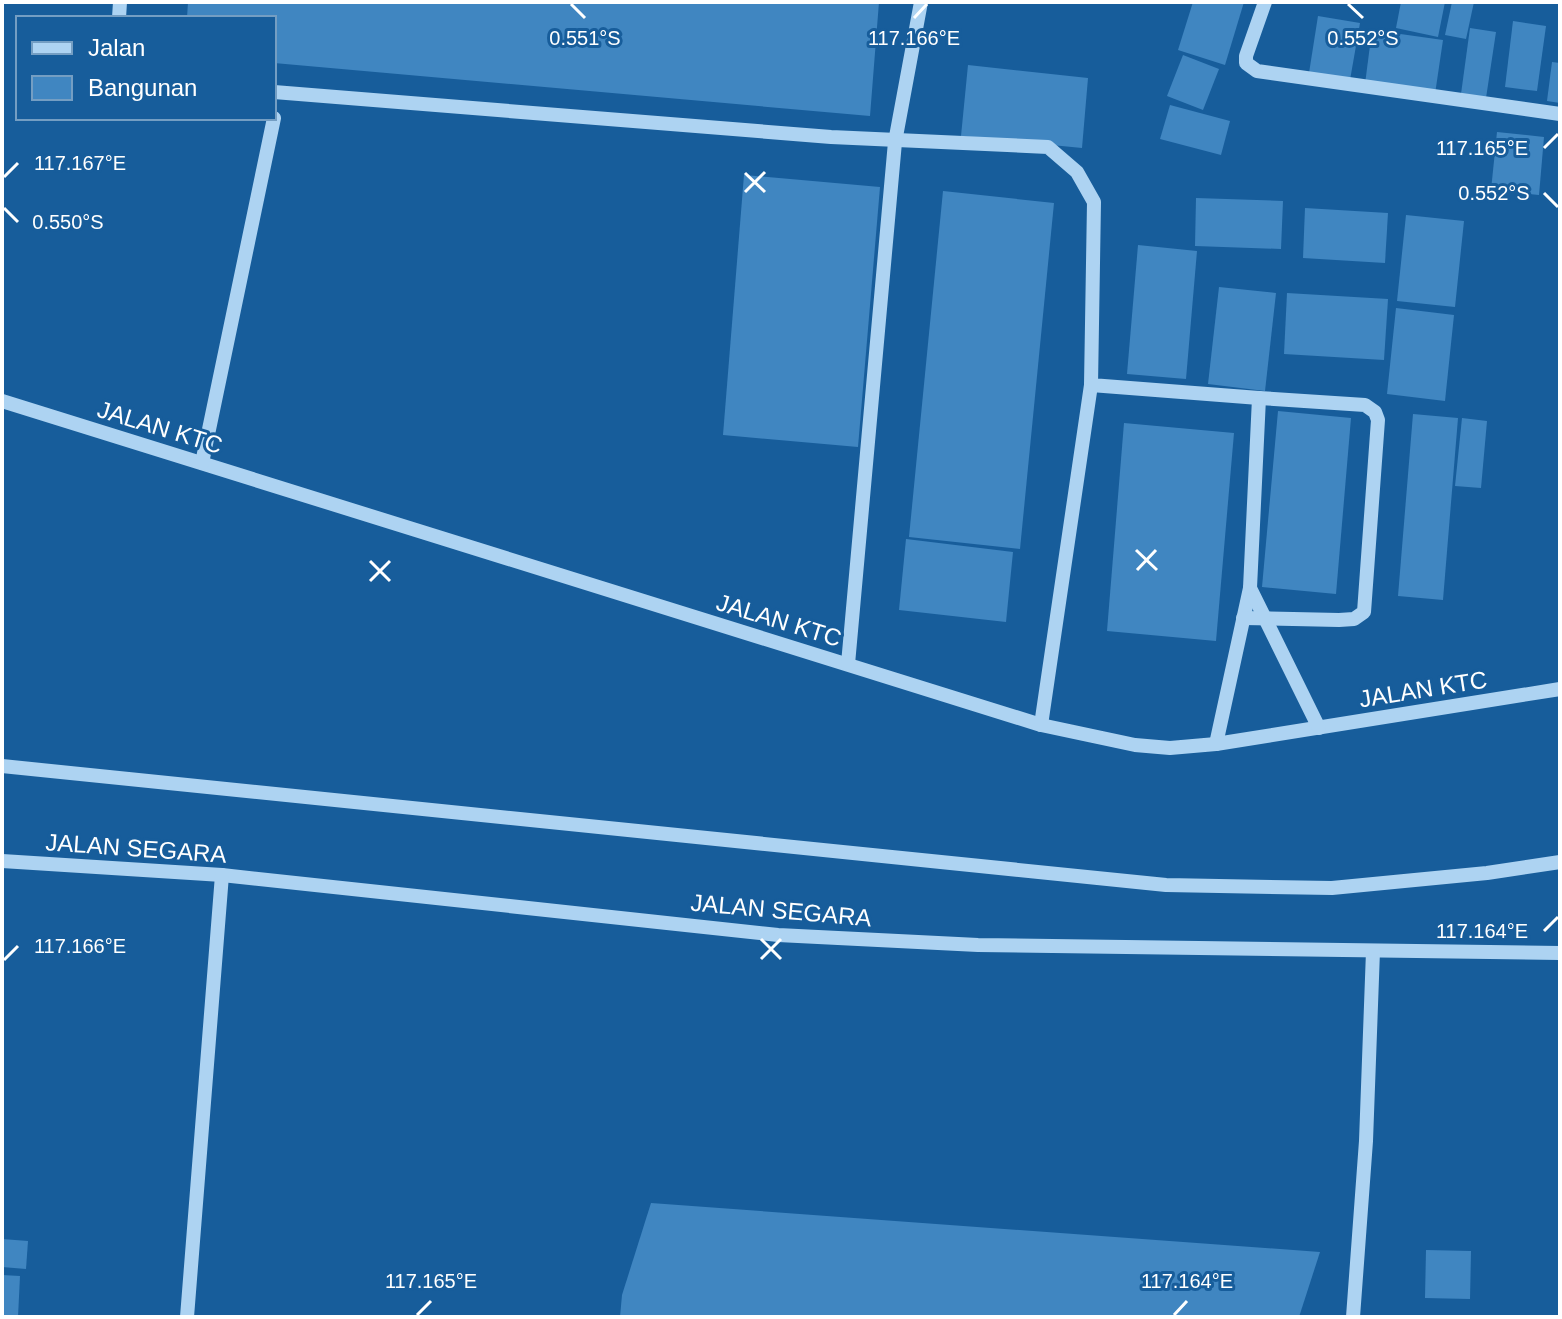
<svg xmlns="http://www.w3.org/2000/svg" width="1562" height="1319" font-family="Arial,sans-serif">
<style>
.building{fill:#4086c1}
.lines{fill:none;stroke-linecap:round;stroke-linejoin:round}
.minor{stroke:#add3f2;stroke-width:14}
.ticks{fill:none;stroke:#fff;stroke-width:3}
.labels{text-anchor:middle;dominant-baseline:central;stroke-width:6;stroke-linejoin:round;paint-order:stroke}
.street-label{font-size:24px;fill:#fff;stroke:#175d9b}
.ticks-label{font-size:20px;text-anchor:middle;fill:#fff;stroke:#175d9b;stroke-width:6;stroke-linejoin:round;paint-order:stroke}
</style>
<rect width="100%" height="100%" fill="#175d9b"/>
<!-- building -->
<g class="building">
<polygon points="188,2 879,2 870,116 274,63 274,18 187,18"/>
<polygon points="1193,2 1244,2 1225,65 1178,50"/>
<polygon points="1401,2 1445,2 1438,37 1396,28"/>
<polygon points="1452,2 1474,2 1466,39 1445,35"/>
<polygon points="1318,16 1360,23 1350,80 1309,73"/>
<polygon points="1513,21 1546,26 1537,91 1505,87"/>
<polygon points="1470,28 1496,32 1486,98 1461,94"/>
<polygon points="1372,30 1443,40 1435,94 1365,84"/>
<polygon points="1183,55 1219,69 1203,110 1167,96"/>
<polygon points="1552,62 1560,63 1560,103 1547,101"/>
<polygon points="968,65 1088,78 1082,148 961,136"/>
<polygon points="1170,105 1230,121 1221,155 1160,139"/>
<polygon points="1497,132 1544,137 1539,195 1491,190"/>
<polygon points="744,175 880,187 858,447 723,435"/>
<polygon points="943,191 1054,203 1020,549 909,537"/>
<polygon points="1196,198 1283,201 1281,249 1195,246"/>
<polygon points="1305,208 1388,213 1385,263 1303,258"/>
<polygon points="1406,215 1464,221 1455,307 1397,301"/>
<polygon points="1138,245 1197,251 1186,379 1127,374"/>
<polygon points="1219,287 1276,293 1265,391 1208,384"/>
<polygon points="1287,293 1388,299 1384,360 1284,354"/>
<polygon points="1396,308 1454,315 1445,401 1387,394"/>
<polygon points="1278,411 1351,418 1336,594 1262,587"/>
<polygon points="1413,414 1458,418 1443,600 1398,596"/>
<polygon points="1462,418 1487,421 1481,488 1455,486"/>
<polygon points="1124,423 1234,433 1216,641 1107,631"/>
<polygon points="906,539 1013,552 1006,622 899,610"/>
<polygon points="651,1203 1320,1252 1299,1317 620,1317 622,1295"/>
<polygon points="2,1239 28,1241 26,1269 2,1267"/>
<polygon points="1426,1250 1471,1251 1470,1299 1425,1298"/>
<polygon points="2,1275 20,1276 18,1317 2,1317"/>
</g>
<g class="lines">
<!-- minor -->
<g class="minor">
<polyline points="1265,2 1246,56 1246,63 1257,71 1560,114"/>
<polyline points="119,18 120,2"/>
<polyline points="274,92 831,137 1048,147 1077,172 1094,202 1091,385 1259,398 1250,588 1216,744"/>
<polyline points="2,401 1041,725 1135,745 1170,748 1216,744 1560,689"/>
<polyline points="202,463 274,118"/>
<polyline points="1250,588 1319,728"/>
<polyline points="1243,618 1339,620 1354,619 1364,612 1378,420 1375,412 1365,405 1259,398"/>
<polyline points="848,664 895,142 921,2"/>
<polyline points="1041,725 1091,385"/>
<polyline points="2,766 1166,885 1332,888 1487,873 1560,862"/>
<polyline points="2,861 222,875 778,935 978,945 1560,953"/>
<polyline points="187,1317 222,875"/>
<polyline points="1353,1317 1366,1141 1373,951"/>
</g>
</g>
<!-- ticks -->
<path class="ticks" d="M571,4L585,18M1348,4L1363,18M914,18L927,4M1544,148L1558,134M745,173L765,192M4,177L18,163M745,192L765,172M1544,193L1558,207M4,208L18,222M1136,550L1157,570M370,561L390,581M1137,570L1156,550M370,581L390,561M1544,931L1558,917M761,939L781,959M761,959L781,939M4,960L18,946M417,1315L431,1301M1174,1315L1187,1301"/>
<g class="labels">
<!-- street labels -->
<g class="street-label">
<text transform="translate(160 427) rotate(17)">JALAN KTC</text>
<text transform="translate(779 620) rotate(17)">JALAN KTC</text>
<text transform="translate(1423 689) rotate(-9)">JALAN KTC</text>
<text transform="translate(136 848) rotate(4)">JALAN SEGARA</text>
<text transform="translate(781 910) rotate(5)">JALAN SEGARA</text>
</g>
</g>
<g class="ticks-label">
<text x="585" y="45">0.551°S</text>
<text x="1363" y="45">0.552°S</text>
<text x="914" y="45">117.166°E</text>
<text x="1482" y="155">117.165°E</text>
<text x="80" y="170">117.167°E</text>
<text x="1494" y="200">0.552°S</text>
<text x="68" y="229">0.550°S</text>
<text x="1482" y="938">117.164°E</text>
<text x="80" y="953">117.166°E</text>
<text x="431" y="1288">117.165°E</text>
<text x="1187" y="1288">117.164°E</text>
</g>
<!-- border -->
<rect width="1562" height="1319" fill="none" stroke="#ffffff" stroke-width="8"/>
<!-- legend -->
<rect x="16" y="16" width="260" height="104" fill="#175d9b" stroke="#749ec3" stroke-width="2"/>
<rect x="32" y="42" width="40" height="12" fill="#add3f2" stroke="#749ec3" stroke-width="2"/>
<text x="88" y="56" font-size="24" fill="#ffffff">Jalan</text>
<rect x="32" y="76" width="40" height="24" fill="#4086c1" stroke="#749ec3" stroke-width="2"/>
<text x="88" y="96" font-size="24" fill="#ffffff">Bangunan</text>
</svg>
